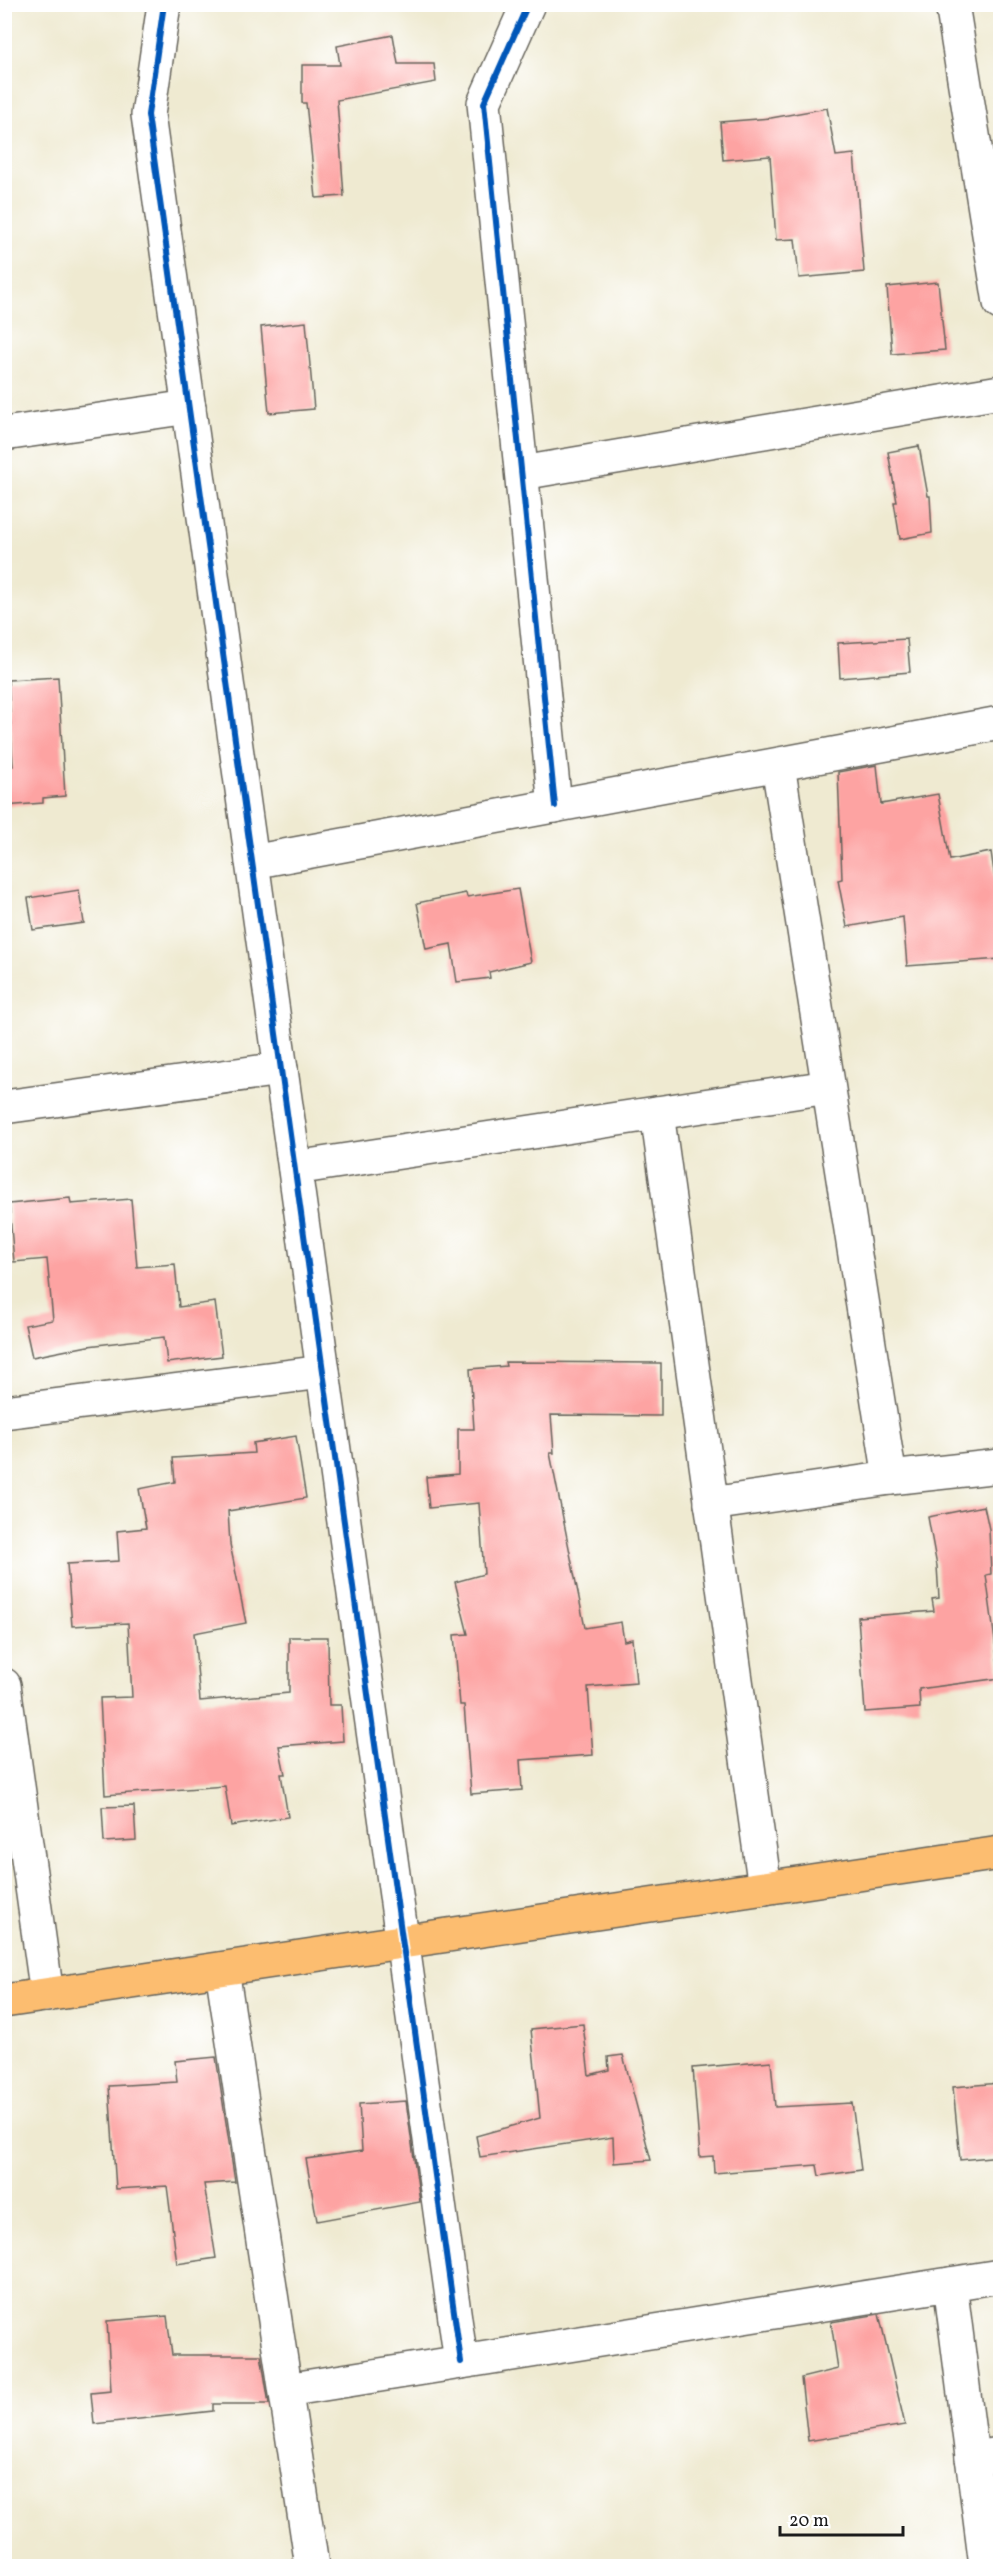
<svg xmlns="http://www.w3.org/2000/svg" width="1005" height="2571" font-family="Vollkorn,serif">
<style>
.building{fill:#fda3a2}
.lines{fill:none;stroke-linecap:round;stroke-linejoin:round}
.minor-casing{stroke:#66645b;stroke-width:36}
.primary-casing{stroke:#66645b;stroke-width:36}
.minor{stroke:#fff;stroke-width:33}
.primary{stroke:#fcbd6f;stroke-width:33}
.cycleway-casing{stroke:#fff;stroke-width:10}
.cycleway{stroke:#0057b8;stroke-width:6}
</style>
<rect width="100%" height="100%" fill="#fff"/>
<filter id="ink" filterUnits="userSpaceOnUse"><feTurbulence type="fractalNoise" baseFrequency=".0167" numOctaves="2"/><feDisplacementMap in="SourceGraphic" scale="12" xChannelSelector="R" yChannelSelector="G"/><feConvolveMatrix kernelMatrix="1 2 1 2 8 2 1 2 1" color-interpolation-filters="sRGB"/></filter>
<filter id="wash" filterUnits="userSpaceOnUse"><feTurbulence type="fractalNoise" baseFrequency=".008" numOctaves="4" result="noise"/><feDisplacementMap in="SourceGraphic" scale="24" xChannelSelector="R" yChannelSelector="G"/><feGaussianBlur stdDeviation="1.35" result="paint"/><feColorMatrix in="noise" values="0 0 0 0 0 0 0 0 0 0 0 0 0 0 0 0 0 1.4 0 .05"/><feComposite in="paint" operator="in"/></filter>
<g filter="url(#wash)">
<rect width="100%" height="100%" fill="#efead1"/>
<g id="blocks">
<!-- building -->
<g class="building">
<polygon points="393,35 398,64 434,64 436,82 337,100 344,196 316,198 306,103 302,103 302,65 340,65 337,46"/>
<polygon points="827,108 836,156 854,154 864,272 799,278 795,239 776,240 770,156 723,160 720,122 771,118"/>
<polygon points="938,282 945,350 892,354 887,287"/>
<polygon points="306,322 314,409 269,413 261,327"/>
<polygon points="919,446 928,496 930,496 932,533 900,539 894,502 897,502 888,452"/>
<polygon points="907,639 910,672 840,678 838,643"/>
<polygon points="58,677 65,796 43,798 43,803 4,806 4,766 13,766 8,680"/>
<polygon points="877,765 881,804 938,794 950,860 991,852 1000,912 1000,959 907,966 903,917 847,927 838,880 842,879 838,772"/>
<polygon points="518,889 531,962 489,972 490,978 457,982 451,944 426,949 417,903 466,893 467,897"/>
<polygon points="79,890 84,923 33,930 28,898"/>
<polygon points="70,1198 71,1204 131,1199 137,1267 175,1264 179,1307 215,1302 222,1356 167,1363 164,1337 88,1346 32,1357 25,1325 53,1320 47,1259 14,1262 9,1204"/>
<polygon points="505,1362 661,1363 661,1416 551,1415 554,1453 550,1453 585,1628 621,1622 624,1641 632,1639 636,1683 588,1687 593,1755 520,1760 522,1790 471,1794 464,1705 460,1705 454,1635 468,1634 455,1582 484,1574 479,1503 429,1508 426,1477 458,1474 458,1429 474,1429 470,1369 506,1366"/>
<polygon points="296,1436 306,1498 228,1511 230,1544 246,1623 194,1633 200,1701 289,1693 289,1637 328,1637 329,1705 341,1705 343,1741 279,1746 285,1774 281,1774 288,1817 231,1826 225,1786 105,1795 100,1698 132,1697 128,1623 72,1626 67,1564 119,1561 117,1531 146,1528 139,1489 175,1482 173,1458 254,1453 253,1443"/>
<polygon points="984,1506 989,1529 991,1574 986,1575 1000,1678 919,1689 920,1708 865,1712 858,1617 934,1611 932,1599 939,1598 937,1566 928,1517"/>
<polygon points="134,1806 136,1840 104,1842 102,1807"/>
<polygon points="583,2024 589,2075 609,2070 608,2057 623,2055 651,2160 614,2163 613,2137 480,2157 476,2136 540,2118 531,2029"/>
<polygon points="216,2057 235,2182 204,2184 216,2258 177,2264 167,2186 116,2189 109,2086 177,2082 175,2061"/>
<polygon points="771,2061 775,2107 852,2103 861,2170 819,2176 817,2165 714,2173 713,2156 700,2157 693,2068"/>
<polygon points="1000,2083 1000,2156 960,2160 953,2087"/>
<polygon points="406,2101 420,2202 317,2221 306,2159 362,2151 359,2104"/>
<polygon points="879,2314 905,2425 808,2441 801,2378 838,2369 831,2322"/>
<polygon points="167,2316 172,2355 261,2355 269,2404 213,2404 213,2411 94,2424 91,2393 111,2391 107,2321"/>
</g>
</g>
</g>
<g filter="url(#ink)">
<use href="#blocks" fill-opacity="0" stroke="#66645b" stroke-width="1.5"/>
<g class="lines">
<defs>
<g id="minor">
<polyline points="164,4 148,115 461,2362"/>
<polyline points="528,4 484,103 555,806"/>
<polyline points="952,4 1000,303"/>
<polyline points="4,434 189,407"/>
<polyline points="522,473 1000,392"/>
<polyline points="778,765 890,1478"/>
<polyline points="252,862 1000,723"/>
<polyline points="4,1107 281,1069"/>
<polyline points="657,1113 765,1888"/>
<polyline points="295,1168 828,1087"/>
<polyline points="4,1412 323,1372"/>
<polyline points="711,1504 890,1478 1000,1466"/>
<polyline points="4,1685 47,1995"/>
<polyline points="222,1969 312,2566"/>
<polyline points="950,2284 986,2566"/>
<polyline points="286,2390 1000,2276"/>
<polyline points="972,2458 1000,2454"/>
</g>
<polyline id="primary" points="4,2001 1000,1853"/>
</defs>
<!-- minor casing -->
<use href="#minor" class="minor-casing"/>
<!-- primary casing -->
<use href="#primary" class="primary-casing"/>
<!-- minor -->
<use href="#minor" class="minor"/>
<!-- primary -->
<use href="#primary" class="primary"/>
<defs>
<g id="cycleway">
<polyline points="164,4 148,115 461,2362"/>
<polyline points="528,4 484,103 555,806"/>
</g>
</defs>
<!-- cycleway casing -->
<use href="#cycleway" class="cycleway-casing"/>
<!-- cycleway -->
<use href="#cycleway" class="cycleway"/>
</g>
</g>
<!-- margin -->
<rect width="1005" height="2571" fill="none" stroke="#fff" stroke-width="24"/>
<!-- scale -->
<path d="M780 2526v9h123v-9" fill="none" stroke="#1c1c1c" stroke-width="3"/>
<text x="789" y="2526" font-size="18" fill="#1c1c1c" stroke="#ffffff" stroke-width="4.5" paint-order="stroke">20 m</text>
</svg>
